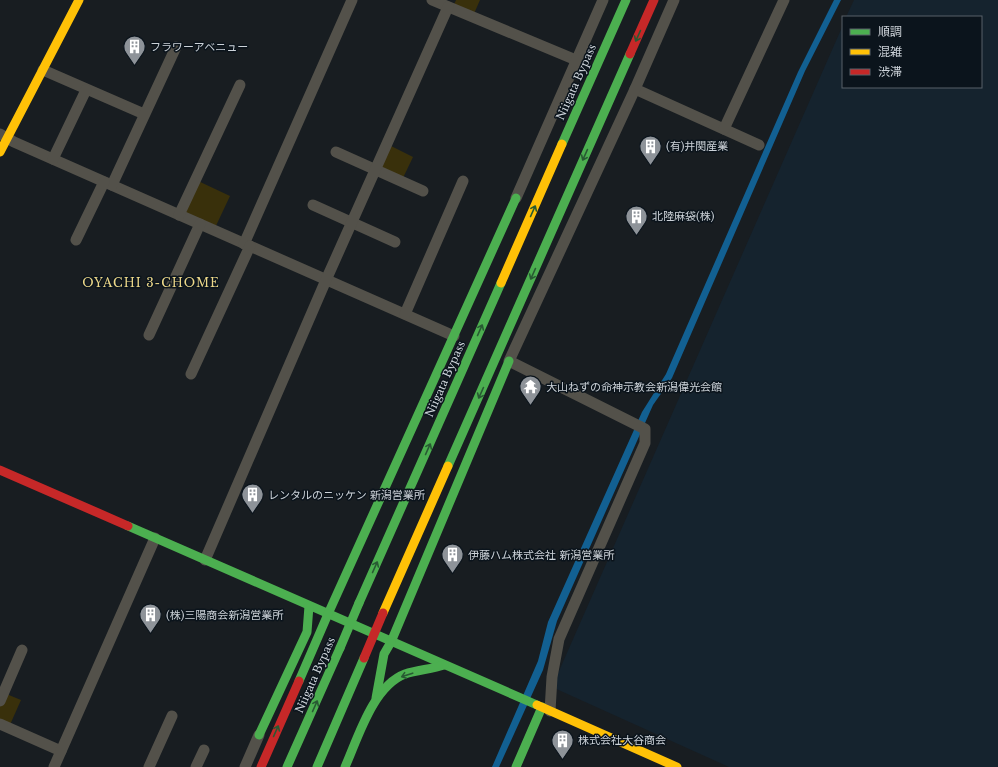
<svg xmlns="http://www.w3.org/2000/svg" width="998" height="767" font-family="'Libre Baskerville','Noto Sans JP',serif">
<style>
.built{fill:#15232e}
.green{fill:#39300b}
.water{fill:#126092}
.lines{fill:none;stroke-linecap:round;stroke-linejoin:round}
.street{stroke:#53514a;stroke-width:11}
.fast{stroke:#4caf50;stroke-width:9}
.slow{stroke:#ffc107;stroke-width:9}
.jam{stroke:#c62828;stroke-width:9}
.fast-bridge{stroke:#4caf50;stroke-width:9}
.jam-bridge{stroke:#c62828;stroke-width:9}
.oneway{stroke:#285a33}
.labels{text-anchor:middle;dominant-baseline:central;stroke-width:3;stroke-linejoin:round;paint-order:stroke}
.poi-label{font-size:11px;fill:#cdd3d9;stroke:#0b141c;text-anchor:start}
.street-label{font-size:11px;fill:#cdd3d9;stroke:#0b141c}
.neighbourhood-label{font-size:12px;letter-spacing:1px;fill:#ecd789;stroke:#0b141c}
</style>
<rect width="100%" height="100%" fill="#181d21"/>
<!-- built -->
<polygon class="built" points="854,0 998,0 998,767 729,767 552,687 843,25 843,87 981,87 981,17 846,17"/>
<!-- green -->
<g class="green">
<polygon points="456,0 480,0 473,16 453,7"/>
<polygon points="389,145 413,157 402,180 377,169"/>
<polygon points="196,180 230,196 214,230 180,215"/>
<polygon points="4,693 21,700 9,727 0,723 0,703"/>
</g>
<!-- water -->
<polygon class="water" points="834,0 841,0 805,71 672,378 653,405 557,621 543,670 499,767 492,767 538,661 548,622 642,412 666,374 798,72"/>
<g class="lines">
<!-- street -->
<g class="street">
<polyline points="432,0 576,60"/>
<polyline points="43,70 144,114"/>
<polyline points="635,89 759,145"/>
<polyline points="724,129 784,0"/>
<polyline points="0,134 14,142 454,336"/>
<polyline points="336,152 423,191"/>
<polyline points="53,159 86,90"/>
<polyline points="112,185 176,47"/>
<polyline points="516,198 603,0"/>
<polyline points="313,205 395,242"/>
<polyline points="179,215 240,85"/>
<polyline points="76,240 104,182"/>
<polyline points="244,244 352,0"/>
<polyline points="405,314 463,181"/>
<polyline points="149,335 200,224"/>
<polyline points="191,374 250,246"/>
<polyline points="205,560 326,280 448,7"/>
<polyline points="0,701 22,650"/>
<polyline points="550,711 552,677 559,639 645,443 645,429 509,361 635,89 674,0"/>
<polyline points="0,724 61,751"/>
<polyline points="54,767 155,538"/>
<polyline points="149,767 172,716"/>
<polyline points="196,767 204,750"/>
<polyline points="245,767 259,735"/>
</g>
<!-- fast -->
<g class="fast">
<polyline points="562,144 626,0"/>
<polyline points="448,466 630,54"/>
<polyline points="128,526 537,705"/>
<polyline points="359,603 501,283"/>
<polyline points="328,614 516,198"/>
<polyline points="391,642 509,361"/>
<polyline points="299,681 328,614"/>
<polyline points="376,698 384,654 391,642"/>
<polyline points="259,735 307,632 309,606"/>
<polyline points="287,767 340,648"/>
<polyline points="317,767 364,658"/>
<path d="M345,767C358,738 373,686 405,674C417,670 432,669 444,665"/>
<polyline points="516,767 542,707"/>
</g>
<!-- slow -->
<g class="slow">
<polyline points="0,152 79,0"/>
<polyline points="501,283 562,144"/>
<polyline points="383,613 448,466"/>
<polyline points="537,705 677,767"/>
</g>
<!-- jam -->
<g class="jam">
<polyline points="630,54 654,0"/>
<polyline points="0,470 128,526"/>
<polyline points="261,767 299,681"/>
</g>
<!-- fast-bridge -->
<polyline class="fast-bridge" points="340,648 359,603"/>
<!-- jam-bridge -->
<polyline class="jam-bridge" points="364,658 383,613"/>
</g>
<!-- one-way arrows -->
<defs><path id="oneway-shaft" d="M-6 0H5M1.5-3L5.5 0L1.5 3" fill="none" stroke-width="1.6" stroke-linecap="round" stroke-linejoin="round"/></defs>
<g class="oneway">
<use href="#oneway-shaft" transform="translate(638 36) rotate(114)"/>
<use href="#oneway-shaft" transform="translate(585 155) rotate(114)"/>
<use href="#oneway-shaft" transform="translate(533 211) rotate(-66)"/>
<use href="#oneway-shaft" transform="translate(533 274) rotate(114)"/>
<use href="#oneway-shaft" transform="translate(480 330) rotate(-66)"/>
<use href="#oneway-shaft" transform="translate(481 393) rotate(114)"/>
<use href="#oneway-shaft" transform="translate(428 449) rotate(-66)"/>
<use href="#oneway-shaft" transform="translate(375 567) rotate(-66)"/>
<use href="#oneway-shaft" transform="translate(407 675) rotate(162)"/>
<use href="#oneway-shaft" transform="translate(315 706) rotate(-66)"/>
<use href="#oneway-shaft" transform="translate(276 731) rotate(-66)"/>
</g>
<!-- icons -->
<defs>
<symbol id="building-pin" viewBox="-11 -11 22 30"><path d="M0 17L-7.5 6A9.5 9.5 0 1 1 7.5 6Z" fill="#8e9399" stroke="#0b141c"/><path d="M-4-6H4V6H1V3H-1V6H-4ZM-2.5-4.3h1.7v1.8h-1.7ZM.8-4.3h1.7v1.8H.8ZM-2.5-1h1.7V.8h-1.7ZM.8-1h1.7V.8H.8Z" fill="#fff"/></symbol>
<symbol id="temple-pin" viewBox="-11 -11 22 30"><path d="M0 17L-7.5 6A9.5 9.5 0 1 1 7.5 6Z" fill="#8e9399" stroke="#0b141c"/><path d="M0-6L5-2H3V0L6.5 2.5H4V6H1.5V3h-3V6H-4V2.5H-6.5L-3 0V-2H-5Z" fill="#fff"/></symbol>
</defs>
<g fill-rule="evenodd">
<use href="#building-pin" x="122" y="34" width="25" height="34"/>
<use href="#building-pin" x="638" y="134" width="25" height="34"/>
<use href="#building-pin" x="624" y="204" width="25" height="34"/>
<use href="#temple-pin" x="518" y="374" width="25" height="34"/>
<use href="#building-pin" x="240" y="482" width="25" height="34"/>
<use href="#building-pin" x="440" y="542" width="25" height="34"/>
<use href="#building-pin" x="138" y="602" width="25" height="34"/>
<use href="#building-pin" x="550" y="728" width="25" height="34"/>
</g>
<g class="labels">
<!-- poi labels -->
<g class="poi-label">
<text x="150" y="47">フラワーアベニュー</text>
<text x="666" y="146">(有)井関産業</text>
<text x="652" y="216">北陸麻袋(株)</text>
<text x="546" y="387">大山ねずの命神示教会新潟偉光会館</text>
<text x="268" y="495">レンタルのニッケン 新潟営業所</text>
<text x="468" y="555">伊藤ハム株式会社 新潟営業所</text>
<text x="166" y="615">(株)三陽商会新潟営業所</text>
<text x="578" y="740">株式会社大谷商会</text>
</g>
<!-- street labels -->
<g class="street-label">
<text transform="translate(576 82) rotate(-66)">Niigata Bypass</text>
<text transform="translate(445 379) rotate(-66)">Niigata Bypass</text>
<text transform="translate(315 675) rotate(-66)">Niigata Bypass</text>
</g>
<!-- neighbourhood labels -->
<g class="neighbourhood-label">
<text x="151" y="282">OYACHI 3-CHOME</text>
</g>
</g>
<!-- legend -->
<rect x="842" y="16" width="140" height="72" fill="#0b141c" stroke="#596068"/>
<rect x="850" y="29" width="20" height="6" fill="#4caf50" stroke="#596068"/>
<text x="878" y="36" font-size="12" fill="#cdd3d9">順調</text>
<rect x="850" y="49" width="20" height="6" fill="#ffc107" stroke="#596068"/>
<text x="878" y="56" font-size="12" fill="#cdd3d9">混雑</text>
<rect x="850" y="69" width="20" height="6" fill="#c62828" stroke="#596068"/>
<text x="878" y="76" font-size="12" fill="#cdd3d9">渋滞</text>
</svg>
